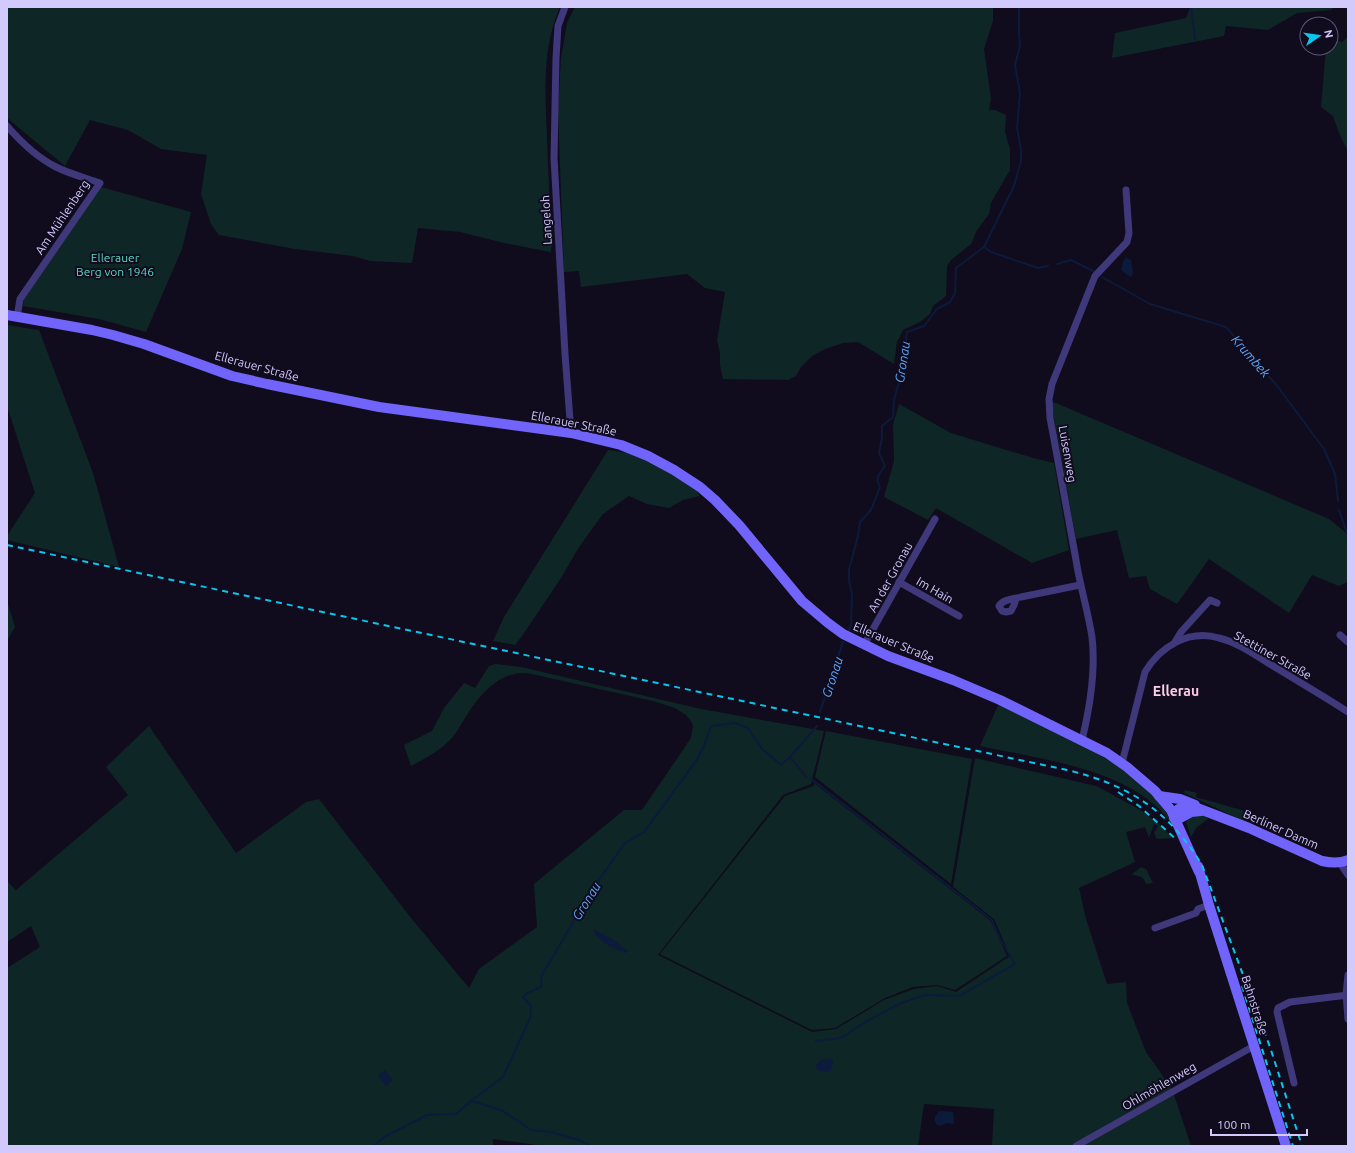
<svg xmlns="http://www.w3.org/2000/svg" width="1355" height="1153" font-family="Ubuntu,sans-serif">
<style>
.green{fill:#0f2626}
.water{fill:#0c1b3c}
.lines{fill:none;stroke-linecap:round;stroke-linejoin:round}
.stream{stroke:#0c1b3c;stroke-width:2}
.minor{stroke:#3f387a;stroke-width:7}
.secondary{stroke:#7064fa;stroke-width:10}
.rail{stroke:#07c7ec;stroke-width:2;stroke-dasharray:6 5;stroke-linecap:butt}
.labels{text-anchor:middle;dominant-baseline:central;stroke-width:4;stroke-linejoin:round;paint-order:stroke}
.street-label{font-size:12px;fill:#d2cafd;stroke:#100c1d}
.park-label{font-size:12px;fill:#59dac1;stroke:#100c1d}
.water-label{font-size:13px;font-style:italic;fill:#5ba7fa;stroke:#100c1d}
.quarter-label{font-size:14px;font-weight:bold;fill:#fdcce8;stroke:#100c1d}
</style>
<rect width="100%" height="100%" fill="#100c1d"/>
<!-- green -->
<g class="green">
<path d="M7,7H560C542,47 545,93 547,136C548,171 550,205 552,240L551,252L504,243L460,232L418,228L412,263L370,261L353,256L295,249L219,235L211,224L201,194L207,155L161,149L128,130L90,120L65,166L7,118Z"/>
<polygon points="575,7 993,7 993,21 984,49 991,99 989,110 995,110 1006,115 1005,132 1010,149 1010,170 996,194 991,203 989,214 977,230 971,244 951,260 947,266 946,296 933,306 930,314 920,322 903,330 897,342 894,364 858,342 843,343 825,349 812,356 801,367 796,376 788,380 723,379 720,365 720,352 717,341 725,292 705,288 687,274 581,287 579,271 564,272 558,111 561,58 567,23"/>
<polygon points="1192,7 1335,7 1331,10 1297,13 1268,30 1226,26 1224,36 1112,58 1115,33 1186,18 1190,8"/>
<polygon points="1348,37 1348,152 1339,133 1333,116 1321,107 1326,48 1331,48 1331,39 1342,42"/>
<polygon points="101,187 191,212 182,249 146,332 99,319 23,306 24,298"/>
<polygon points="7,325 39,330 93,473 119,567 7,540 7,536 35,493 7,406"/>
<polygon points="1051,401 1329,519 1345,532 1348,538 1348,582 1339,586 1312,575 1289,613 1209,559 1177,604 1150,589 1146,576 1129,578 1117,530 1076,539"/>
<polygon points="899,404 951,433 1033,458 1054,463 1069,550 1032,563 936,508 928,520 884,497 894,461 893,425"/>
<polygon points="608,450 629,453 665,469 695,488 700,496 683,500 669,508 647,504 629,496 603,514 579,547 561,578 522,636 515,645 493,641 504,617"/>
<polygon points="7,601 15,627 7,641"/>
<path d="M495,664L521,667L701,709L824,731L811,784L783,795L658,955L812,1032L836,1029L884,1000L914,989L937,986L956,992L1010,956L994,919L953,887L975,758L1096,786L1104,790L1142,811L1160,825L1173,838L1159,839L1156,838L1154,833L1158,826L1154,824L1149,838L1145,827L1126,832L1135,862L1079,888L1086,919L1107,984L1126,982L1127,1003L1146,1052L1172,1089L1191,1146H992L994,1109L924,1104L918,1146H544L493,1139V1146H7V968L40,947L31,926L7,942V881L16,890L128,795L106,767L149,726L236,853L306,802L319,799L411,918L469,988L479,969L537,927L534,884L624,810H642L691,738L693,725L690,720L686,715L675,708L653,701L527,673C500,671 480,694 467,715C461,724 457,733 449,741C438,752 424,759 411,766L404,745L432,731L444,708L464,683L475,688L489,666Z"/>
<path d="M999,703C1020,714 1041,725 1062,735C1106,757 1151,781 1174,827C1168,820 1163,812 1156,806C1112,767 1036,758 980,746Z"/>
<polygon points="826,731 972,759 951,884 815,777"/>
<polygon points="814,783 991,921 1007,956 955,990 937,985 913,987 885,998 835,1028 812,1030 660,954 785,796 814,786"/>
<polygon points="1185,790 1197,793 1196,797 1245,811 1248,807 1249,810 1246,821 1242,820 1184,793"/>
<polygon points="1198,814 1207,817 1208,819 1196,828 1191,837 1186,822 1189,817"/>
<path d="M1141,867L1146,869L1153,883L1146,884C1144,877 1140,876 1133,875L1132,874Z"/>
</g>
<!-- water -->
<g class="water">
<polygon points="1127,258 1131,260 1133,273 1131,277 1127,275 1121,270 1124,259"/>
<path d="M593,929L611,938L628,951L625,953C614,949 596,941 593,929Z"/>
<polygon points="831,1058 833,1061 831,1071 824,1072 817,1070 816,1065 821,1060"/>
<polygon points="385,1070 393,1080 386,1086 378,1076"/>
<path d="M940,1111L953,1112L954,1123L952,1124L947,1123L940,1126L937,1125C933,1120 935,1115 940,1111Z"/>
</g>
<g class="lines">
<!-- stream -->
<g class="stream">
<polyline points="1191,7 1195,40"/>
<polyline points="984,247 991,252 1038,268 1048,266"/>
<polyline points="1057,264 1071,260 1093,271"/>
<polyline points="1102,277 1150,304 1226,327 1278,387 1324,449 1335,474 1338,501"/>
<polyline points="1339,510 1348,537"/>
<path d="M849,630L851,624L852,594L849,581V570L858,536L860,522L871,510L880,487C875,478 879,474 885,466L879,453L882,438V426L893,417L894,400L901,375L907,332L924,326L937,309L950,302L955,293L956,268L984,247L1014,186L1021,161V149L1017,128L1020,93L1015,65L1020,46L1019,35V7"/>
<polyline points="820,712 843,642"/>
<polyline points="790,757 806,777"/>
<polyline points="810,778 992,920 1000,939 1015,964 959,996 925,995 899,1004 867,1021 841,1038 816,1041"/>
<polyline points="472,1101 503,1111 531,1130 551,1132 579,1140 590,1146"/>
<polyline points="374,1146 384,1137 427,1115 456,1114 471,1101 503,1077 530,1018 531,1006 523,997 527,993 541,987 542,975 594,887 625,843 644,832 696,761 704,746 711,726 735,723 748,728 762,749 781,765 790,757 817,726"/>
</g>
<!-- minor -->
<g class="minor">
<polyline points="565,7 558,26 556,58 554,158 565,354 571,433"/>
<path d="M7,126C20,141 38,158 56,167C70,174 86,178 100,183L20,299L17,317"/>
<polyline points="899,582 959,616"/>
<path d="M1016,599L1014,605L1011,611L1006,612L1002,611L999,606C1003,599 1014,599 1021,597L1080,585"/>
<polyline points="1340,635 1348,642"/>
<polyline points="1175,642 1181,632 1210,600 1217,603"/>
<polyline points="864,645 935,519"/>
<path d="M1082,740C1090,707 1096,671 1092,637C1088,611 1080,586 1076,560C1067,512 1059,465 1050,418L1049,399L1052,384L1095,276L1127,242L1129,233L1126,190"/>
<path d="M1122,763L1145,672C1160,647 1188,629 1219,638C1240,643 1259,658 1278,669C1301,683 1325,697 1348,712"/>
<polyline points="1340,863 1348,875"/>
<polyline points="1155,928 1196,913 1198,909 1209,905"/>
<polyline points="1348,975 1346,994 1348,1019"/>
<polyline points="1294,1083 1277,1012 1278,1008 1290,1002 1348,995"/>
<polyline points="1076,1146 1254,1046"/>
</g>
<!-- secondary -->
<g class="secondary">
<polyline points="7,315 92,330 113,335 144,344 232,376 267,384 379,407 571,433 621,445 648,456 674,470 700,487 715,500 739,525 802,601 828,623 843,634 888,656 953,680 1000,700 1107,753 1127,767 1155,791 1171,810 1199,872"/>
<polyline points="1159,796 1180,799 1195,805"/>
<path d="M1174,818V814C1178,807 1185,805 1192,806L1249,828L1322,861C1331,863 1339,864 1348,860"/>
<polyline points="1180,818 1191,812 1201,811"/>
<polyline points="1198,866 1209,905 1286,1146"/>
</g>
<!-- rail -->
<g class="rail">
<path d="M7,545L1067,770C1129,785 1168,810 1202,865L1270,1047L1302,1146"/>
<polyline points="1118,792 1139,806 1177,840"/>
<polyline points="1242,986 1293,1146"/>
</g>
</g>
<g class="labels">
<!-- street labels -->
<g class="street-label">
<text transform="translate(62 217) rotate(-56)">Am Mühlenberg</text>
<text transform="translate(546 220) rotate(-93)">Langeloh</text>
<text transform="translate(257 366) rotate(15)">Ellerauer Straße</text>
<text transform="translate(574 423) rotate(11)">Ellerauer Straße</text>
<text transform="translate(1068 454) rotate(80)">Luisenweg</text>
<text transform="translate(890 577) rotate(-61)">An der Gronau</text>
<text transform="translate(935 590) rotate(30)">Im Hain</text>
<text transform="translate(894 642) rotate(23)">Ellerauer Straße</text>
<text transform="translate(1273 655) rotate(29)">Stettiner Straße</text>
<text transform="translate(1281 829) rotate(24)">Berliner Damm</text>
<text transform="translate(1255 1005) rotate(72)">Bahnstraße</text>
<text transform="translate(1159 1086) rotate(-30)">Ohlmöhlenweg</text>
</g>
<!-- park labels -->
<g class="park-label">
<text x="115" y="257">Ellerauer<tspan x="115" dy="14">Berg von 1946</tspan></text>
</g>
<!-- water labels -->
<g class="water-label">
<text transform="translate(1251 356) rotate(49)">Krumbek</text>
<text transform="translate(902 362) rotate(-81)">Gronau</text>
<text transform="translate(832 677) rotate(-72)">Gronau</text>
<text transform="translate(586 901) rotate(-58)">Gronau</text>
</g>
<!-- quarter labels -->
<g class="quarter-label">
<text x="1176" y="691">Ellerau</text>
</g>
</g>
<!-- border -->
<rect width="1355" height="1153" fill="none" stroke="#d2cafd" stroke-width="16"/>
<!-- north arrow -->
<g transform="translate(1319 36) rotate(77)"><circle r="19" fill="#100c1d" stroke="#5e5877"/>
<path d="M0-3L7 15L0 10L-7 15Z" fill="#07c7ec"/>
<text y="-6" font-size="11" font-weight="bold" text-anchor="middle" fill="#d2cafd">N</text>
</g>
<!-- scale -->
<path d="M1211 1129v6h96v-6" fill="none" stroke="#d2cafd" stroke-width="2"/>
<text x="1217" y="1129" font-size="12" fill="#d2cafd" stroke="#100c1d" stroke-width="3" paint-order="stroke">100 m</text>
</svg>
